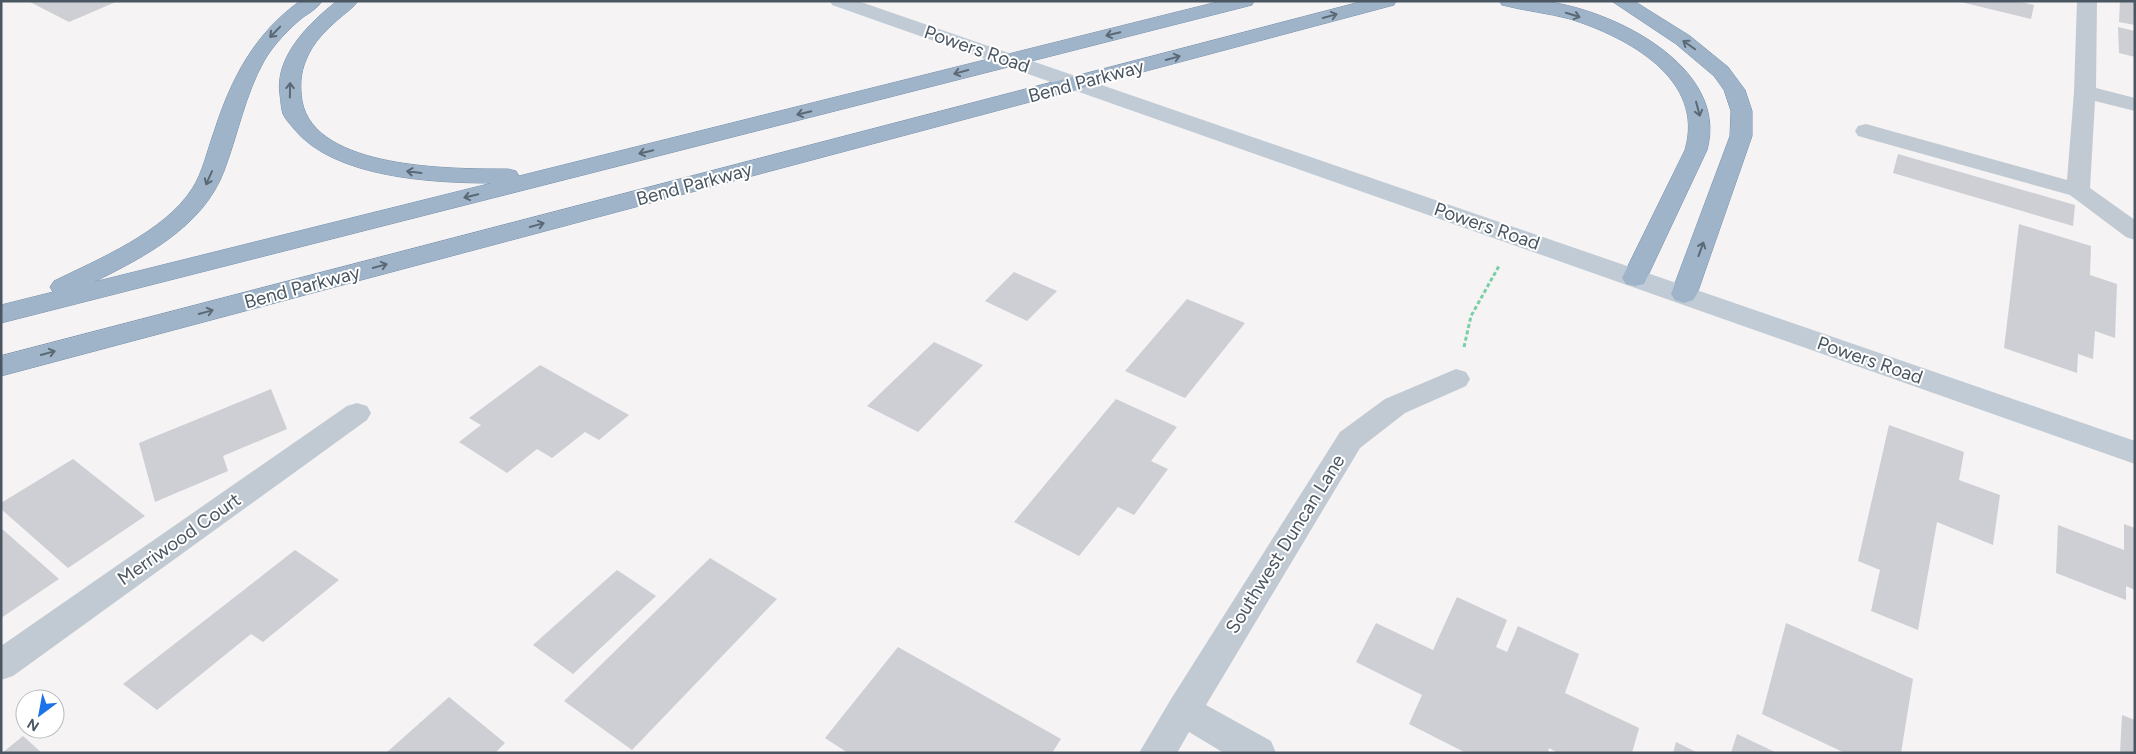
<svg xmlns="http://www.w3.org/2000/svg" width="2136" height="754" font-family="Figtree,sans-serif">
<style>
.building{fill:#cdcfd5}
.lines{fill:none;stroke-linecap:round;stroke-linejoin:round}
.trunk-casing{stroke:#7690ad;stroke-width:1}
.path{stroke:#7ad0a6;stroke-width:3;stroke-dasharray:4 2.5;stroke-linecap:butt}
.service{fill:#c1cad2;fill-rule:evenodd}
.minor{fill:#c1cad2;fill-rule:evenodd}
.secondary{fill:#c1cbd6;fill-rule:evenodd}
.trunk{fill:#9fb4c9;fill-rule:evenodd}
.oneway{stroke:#5b6976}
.labels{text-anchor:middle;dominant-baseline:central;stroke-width:4;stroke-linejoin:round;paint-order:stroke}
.street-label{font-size:19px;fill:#4a5661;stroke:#fff}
</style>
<rect width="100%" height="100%" fill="#f5f3f3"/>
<!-- building -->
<g class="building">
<polygon points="28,1 118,1 69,22"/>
<polygon points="2017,1 2034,5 2031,19 1961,2"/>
<polygon points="2120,1 2135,1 2135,25 2119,22"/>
<polygon points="2118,27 2135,31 2135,57 2119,53"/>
<polygon points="1898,154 2075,205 2073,226 1893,173"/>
<polygon points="2019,224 2091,246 2090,275 2117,284 2115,338 2095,331 2093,359 2078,354 2077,373 2004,348"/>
<polygon points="1014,272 1057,291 1027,321 985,301"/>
<polygon points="1187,299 1245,323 1185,398 1125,371"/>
<polygon points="934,342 983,365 918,432 867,406"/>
<polygon points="540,365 629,415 599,440 585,432 552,458 537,449 507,473 459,442 481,425 469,418"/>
<polygon points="271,389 287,429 223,456 228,471 155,502 139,443"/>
<polygon points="1116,399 1177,427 1151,461 1168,469 1134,515 1118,507 1079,556 1014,522"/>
<polygon points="1889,425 1964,452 1959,480 2000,495 1993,545 1937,522 1918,630 1871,611 1880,570 1858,561"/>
<polygon points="73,459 145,516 68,568 1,509 1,503"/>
<polygon points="2124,524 2135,528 2135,590 2126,586 2126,600 2056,573 2058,525 2124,550"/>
<polygon points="1,528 59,579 1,618"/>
<polygon points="295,550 339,580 263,642 251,634 157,710 123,684"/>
<polygon points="710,558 777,599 632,750 564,701"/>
<polygon points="617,570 656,596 573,674 533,645"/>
<polygon points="1457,597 1507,620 1496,647 1507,652 1518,626 1579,654 1565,693 1639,728 1632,753 1558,753 1549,748 1548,753 1466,753 1409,724 1422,695 1356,662 1376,623 1433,650"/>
<polygon points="1786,623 1913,679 1901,753 1845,753 1762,714"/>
<polygon points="898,647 1061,739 1052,753 848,753 825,738"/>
<polygon points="449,697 505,743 495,753 386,753"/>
<polygon points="2122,715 2135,720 2135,753 2120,753"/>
<polygon points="1737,734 1777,753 1731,753"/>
<polygon points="23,736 42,753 2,753"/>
<polygon points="1676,742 1698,753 1673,753"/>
</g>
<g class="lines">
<defs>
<g id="trunk">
<path d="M300,1H322C317,9 309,13 302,18C288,30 274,44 264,61C245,95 238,134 224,171C203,227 144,257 94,282L492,183C433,183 334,178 294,129C291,125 285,119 283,114C281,108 281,101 280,95C274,57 309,23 337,1H358C354,7 347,12 342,16C327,29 313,42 306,60C300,74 300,86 302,101C315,170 454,169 508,169L516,171L519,176L1221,1H1254L1252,5L1,323V305L53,292L50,287L54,281C99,259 164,232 192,189C203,172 207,151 214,132C231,79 254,34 300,1Z"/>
<polygon points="1364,1 1396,1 1394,5 1,376 1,356"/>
<path d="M1500,1C1514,1 1528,0 1542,1C1610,8 1730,66 1707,150L1644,284L1635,286L1626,284L1622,278L1685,150C1706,79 1627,37 1570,19C1548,13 1525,11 1502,5Z"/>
<polygon points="1612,1 1634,1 1690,36 1728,67 1745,90 1752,111 1752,136 1697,294 1693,300 1684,303 1675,300 1671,294 1730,136 1731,111 1724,90 1714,76 1676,44"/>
</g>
</defs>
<!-- trunk casing -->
<use href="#trunk" class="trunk-casing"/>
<!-- path -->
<polyline class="path" points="1464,347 1471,316 1499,266"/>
<!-- service -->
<polygon class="service" points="2077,1 2097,1 2096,88 2135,98 2135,111 2095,101 2090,188 2135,220 2135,240 2126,237 2070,195 1858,136 1855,131 1858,126 1866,124 2067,180 2074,92"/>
<!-- minor -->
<g class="minor">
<polygon points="1456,369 1466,372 1470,379 1466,386 1405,413 1360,448 1206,705 1271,741 1276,753 1224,753 1189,732 1177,753 1139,753 1171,699 1340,432 1385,399"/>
<polygon points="357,403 367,406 371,413 367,420 13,676 1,680 1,646 347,406"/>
</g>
<!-- secondary -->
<polygon class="secondary" points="830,1 858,1 2135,441 2135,464 832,5"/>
<!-- trunk -->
<use href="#trunk" class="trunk"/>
</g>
<!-- one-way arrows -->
<defs><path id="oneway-shaft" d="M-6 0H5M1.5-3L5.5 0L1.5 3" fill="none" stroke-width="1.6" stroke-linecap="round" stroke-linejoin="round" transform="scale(1.25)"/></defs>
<g class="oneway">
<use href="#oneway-shaft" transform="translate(1573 15) rotate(17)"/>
<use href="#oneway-shaft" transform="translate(1330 16) rotate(-15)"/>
<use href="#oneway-shaft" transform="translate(275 32) rotate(134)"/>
<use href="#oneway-shaft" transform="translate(1113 34) rotate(166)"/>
<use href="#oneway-shaft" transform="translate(1689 45) rotate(-145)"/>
<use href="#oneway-shaft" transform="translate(1173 58) rotate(-15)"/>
<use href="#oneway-shaft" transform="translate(961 72) rotate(165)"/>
<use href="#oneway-shaft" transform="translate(290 90) rotate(-89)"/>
<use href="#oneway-shaft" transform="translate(1698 109) rotate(75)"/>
<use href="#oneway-shaft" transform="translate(804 113) rotate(166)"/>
<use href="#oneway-shaft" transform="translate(646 152) rotate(166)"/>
<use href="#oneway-shaft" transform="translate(414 172) rotate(-173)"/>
<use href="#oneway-shaft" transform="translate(209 178) rotate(114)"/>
<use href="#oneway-shaft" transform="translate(471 196) rotate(166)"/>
<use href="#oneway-shaft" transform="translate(537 225) rotate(-15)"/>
<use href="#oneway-shaft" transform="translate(1701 249) rotate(-70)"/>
<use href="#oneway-shaft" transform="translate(380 266) rotate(-15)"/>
<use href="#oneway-shaft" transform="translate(206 312) rotate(-15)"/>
<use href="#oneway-shaft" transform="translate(48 353) rotate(-15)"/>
</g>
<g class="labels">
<!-- street labels -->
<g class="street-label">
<text transform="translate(977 49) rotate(19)">Powers Road</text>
<text transform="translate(1086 81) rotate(-15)">Bend Parkway</text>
<text transform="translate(694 184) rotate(-15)">Bend Parkway</text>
<text transform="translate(1487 226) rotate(19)">Powers Road</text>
<text transform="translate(302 287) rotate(-15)">Bend Parkway</text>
<text transform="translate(1870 360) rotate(19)">Powers Road</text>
<text transform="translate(179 539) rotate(-35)">Merriwood Court</text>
<text transform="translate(1285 544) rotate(-58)">Southwest Duncan Lane</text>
</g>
</g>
<!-- border -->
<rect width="2136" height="754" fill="none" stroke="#4a5661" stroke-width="5"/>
<!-- north arrow -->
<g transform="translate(40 714) rotate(212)"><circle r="24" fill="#ffffff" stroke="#b7bbc0"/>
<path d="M0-4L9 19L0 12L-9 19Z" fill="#1a73e8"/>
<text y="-8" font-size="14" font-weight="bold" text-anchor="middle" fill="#4a5661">N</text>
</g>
</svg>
